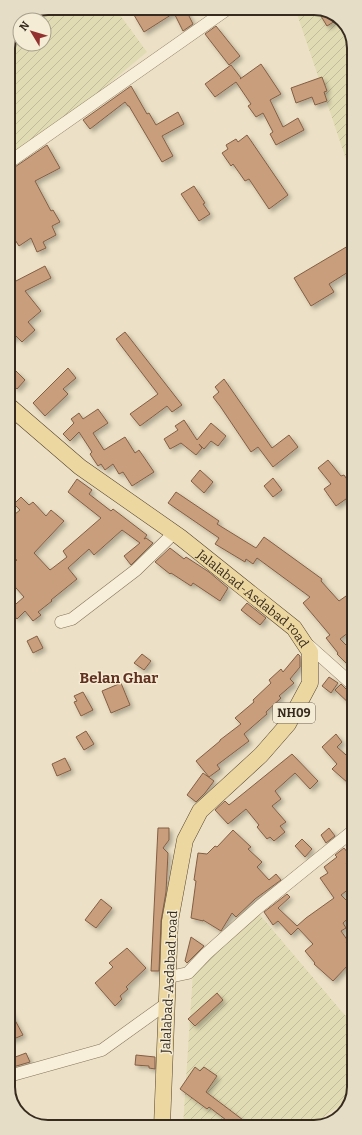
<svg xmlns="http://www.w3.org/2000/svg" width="362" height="1135" font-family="Bitter,serif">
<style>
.farmland{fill:url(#farmland-furrows);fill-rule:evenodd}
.building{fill:#c89e7d;stroke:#845e43;filter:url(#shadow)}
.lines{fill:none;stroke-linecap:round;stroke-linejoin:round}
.minor-casing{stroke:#86745c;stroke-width:13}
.major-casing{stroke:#544230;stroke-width:17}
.minor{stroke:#f7efd9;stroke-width:12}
.major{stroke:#edd7a0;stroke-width:16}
.labels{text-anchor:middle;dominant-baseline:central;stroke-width:3;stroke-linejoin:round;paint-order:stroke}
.shield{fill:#f4ecd5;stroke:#706556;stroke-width:1}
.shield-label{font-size:12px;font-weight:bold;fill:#372b1f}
.street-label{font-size:13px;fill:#372b1f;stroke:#f4ecd5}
.quarter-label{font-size:15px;font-weight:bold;fill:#623021;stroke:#f4ecd5}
.rim{fill:none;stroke:#372b1f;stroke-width:2}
</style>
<defs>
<pattern id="farmland-furrows" width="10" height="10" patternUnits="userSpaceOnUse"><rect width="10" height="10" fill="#e1dbb3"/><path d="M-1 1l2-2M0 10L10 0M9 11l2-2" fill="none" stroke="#c2bc9a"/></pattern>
<filter id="shadow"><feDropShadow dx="3" dy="3" stdDeviation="2" flood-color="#0004"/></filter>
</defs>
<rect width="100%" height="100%" fill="#ece1c6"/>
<!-- farmland -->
<g class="farmland">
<path d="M48,8H115L147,52L28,151L8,162V46L20,20ZM20,20H44V44H20Z"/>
<polygon points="295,8 319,8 340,18 353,38 353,180"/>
<polygon points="255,909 343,1013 354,1023 354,1087 350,1099 310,1126 183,1126 193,972"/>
</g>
<!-- building -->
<g class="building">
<polygon points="145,8 185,8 193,24 183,31 174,13 144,32 134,15"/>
<polygon points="316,8 319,8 340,18 327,26"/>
<polygon points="216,26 240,56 229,65 205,34"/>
<polygon points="261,64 281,94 270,100 283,127 298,118 304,130 276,145 270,134 273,132 263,113 256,117 248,106 251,104 236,82 215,97 205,84 231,65 241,78 240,79"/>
<polygon points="322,77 327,91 324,92 327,101 315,105 312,97 296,103 291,88"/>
<polygon points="131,86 147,114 149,113 156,125 178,112 184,124 162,136 173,156 162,162 129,106 128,106 125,102 90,129 83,120"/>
<polygon points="247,135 288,195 269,209 249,179 245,181 233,164 231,166 222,153 228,149 226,145 236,139 238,142"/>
<polygon points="47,145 60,168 35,181 51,211 53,210 60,222 52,226 56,235 43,242 46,248 37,252 31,238 19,246 8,229 8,171 12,169"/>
<polygon points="194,186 205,203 203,204 210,214 199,221 181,194"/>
<polygon points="353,243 353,269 329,284 334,292 311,306 294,278"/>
<polygon points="45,266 51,278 25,291 41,311 28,322 35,330 22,342 16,336 8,343 8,275 14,282"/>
<polygon points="125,332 182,405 172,412 167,406 140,426 130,414 158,394 116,339"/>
<polygon points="68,368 76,378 63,389 68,394 45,416 33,403"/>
<polygon points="16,371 25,380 17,389 8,381 8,378"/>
<polygon points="224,379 272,448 289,435 298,447 273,467 258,447 251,452 220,406 213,397 219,392 215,387"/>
<polygon points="98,409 108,423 93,433 104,450 125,437 135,453 139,450 154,472 132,486 123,472 119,474 113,464 105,470 101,464 98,466 90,454 92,452 79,432 70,441 63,434 74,423 71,419 79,413 83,419"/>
<polygon points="184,420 197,440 211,423 226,436 218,446 211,441 204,449 199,444 202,448 196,455 181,443 170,449 164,439 178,430 175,426"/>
<polygon points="328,460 341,476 344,475 353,488 353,494 336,506 324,489 331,484 318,468"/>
<polygon points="200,470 213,482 204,493 191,481"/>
<polygon points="273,478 282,490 273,497 264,486"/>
<polygon points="77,479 92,490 89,494 111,511 113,509 147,535 144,539 146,538 153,543 131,565 124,556 140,543 122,530 94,555 89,549 68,568 77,579 51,600 52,601 38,612 41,615 33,621 25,611 17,619 9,610 24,597 9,580 9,568 17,560 9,555 9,519 20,510 14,504 21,497 29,505 33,502 46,516 51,510 64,521 34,553 50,570 67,557 63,551 101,518 68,492"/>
<polygon points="176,492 219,521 217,524 256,548 264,537 322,579 321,581 339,601 353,591 353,629 340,639 353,652 353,670 337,654 338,653 326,638 330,635 303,603 310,597 257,558 253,564 246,559 245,562 215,544 219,538 168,503"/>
<polygon points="170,548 184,559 186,557 209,572 228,588 220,601 193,583 191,586 171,573 170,574 155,562"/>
<polygon points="247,603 266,618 260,625 241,610"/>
<polygon points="37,636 43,648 33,653 27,641"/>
<polygon points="142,654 151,661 144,670 134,663"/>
<polygon points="298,654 300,656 300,667 290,679 294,683 279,696 281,698 266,712 267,714 244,734 249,741 217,765 220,769 209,777 196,761 220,741 220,740 241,724 235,718 254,702 253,700 271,683 269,680 281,669 283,672"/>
<polygon points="329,677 338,683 331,693 322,686"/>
<polygon points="121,683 130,705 111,713 102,691"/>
<polygon points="341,684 348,691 354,692 354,708 335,690"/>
<polygon points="83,692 93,710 81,716 74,702 77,701 74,696"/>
<polygon points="86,731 94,744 84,750 76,737"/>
<polygon points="336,734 342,742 337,747 354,762 354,778 348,783 332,769 337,764 322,747"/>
<polygon points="292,754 318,781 310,789 295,773 275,791 281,799 272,806 286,822 280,826 285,832 274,841 270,837 267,839 257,827 259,825 246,809 228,824 215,810 225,801 229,805"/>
<polygon points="65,758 71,770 57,776 52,764"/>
<polygon points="203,773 214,781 205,793 196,802 187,795"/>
<polygon points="158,828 169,828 169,840 163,848 168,853 166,892 161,921 159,971 151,971"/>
<polygon points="329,828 335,836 326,843 321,835"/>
<polygon points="233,830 251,847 248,849 262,862 257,867 269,880 276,874 281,880 255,899 236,917 232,913 221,931 203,920 203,921 191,918 196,881 194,880 198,853 207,854 215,846 217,847"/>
<polygon points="302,839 312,849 305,857 295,846"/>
<polygon points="344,848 352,858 346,863 354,873 354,885 341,895 354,908 354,913 343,923 346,928 341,931 348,941 346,942 354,952 354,956 347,961 349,964 333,981 314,964 315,963 305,951 313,944 298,928 291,935 278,921 273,925 264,912 287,894 290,897 278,908 297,926 306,918 334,898 320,878 328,873 324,867 337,857 335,855"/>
<polygon points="101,899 112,908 96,928 85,920"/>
<polygon points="191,937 204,946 187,963 185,961"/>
<polygon points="127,948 146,968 126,987 128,989 120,996 122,999 115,1006 95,983 113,967 109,963"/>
<polygon points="217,993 223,1000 195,1026 188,1019"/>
<polygon points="9,1009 23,1035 9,1041"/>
<polygon points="26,1053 30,1062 13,1067 10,1059"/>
<polygon points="136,1055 155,1057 155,1069 149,1068 149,1066 135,1065"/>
<polygon points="195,1067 200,1071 204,1067 217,1076 206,1092 251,1126 234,1126 209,1107 207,1109 180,1089"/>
</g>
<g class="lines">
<defs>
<g id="minor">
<polyline points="8,163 229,8"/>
<polyline points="61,622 72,619 136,570 174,533"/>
<polyline points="307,644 353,685"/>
<polyline points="169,977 188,973 206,954 260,906 354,830"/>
<polyline points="9,1076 102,1050 166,1004"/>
</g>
<g id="major">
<path id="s1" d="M8,405L80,467L180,537L294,628L310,652V683L288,724L261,755L200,811L185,840L170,921L162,1126"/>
</g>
</defs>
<!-- minor casing -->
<use href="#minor" class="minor-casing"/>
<!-- major casing -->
<use href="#major" class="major-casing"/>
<!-- minor -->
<use href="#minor" class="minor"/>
<!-- major -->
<use href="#major" class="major"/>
</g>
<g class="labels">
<!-- shield labels -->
<rect class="shield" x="273" y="703" width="42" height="20" rx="3"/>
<g class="shield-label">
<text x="294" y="713">NH09</text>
</g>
<!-- street labels -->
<g class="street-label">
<text stroke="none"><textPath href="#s1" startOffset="313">Jalalabad-Asdabad road</textPath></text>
<text transform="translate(169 982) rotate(-87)">Jalalabad-Asdabad road</text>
</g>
<!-- quarter labels -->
<g class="quarter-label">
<text x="119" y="678">Belan Ghar</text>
</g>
</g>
<!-- crop -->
<path d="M0 0H362V1135H0ZM48 15H314A33 33 0 0 1 347 48V1087A33 33 0 0 1 314 1120H48A33 33 0 0 1 15 1087V48A33 33 0 0 1 48 15Z" fill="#e5ddc6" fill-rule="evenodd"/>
<path class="rim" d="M48 15H314A33 33 0 0 1 347 48V1087A33 33 0 0 1 314 1120H48A33 33 0 0 1 15 1087V48A33 33 0 0 1 48 15Z"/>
<!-- north arrow -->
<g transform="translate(32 32) rotate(308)"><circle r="19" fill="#f4ecd5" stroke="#a89f8c"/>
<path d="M0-3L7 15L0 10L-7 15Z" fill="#92312f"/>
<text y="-6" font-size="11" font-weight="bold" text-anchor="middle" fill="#372b1f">N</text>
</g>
</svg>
